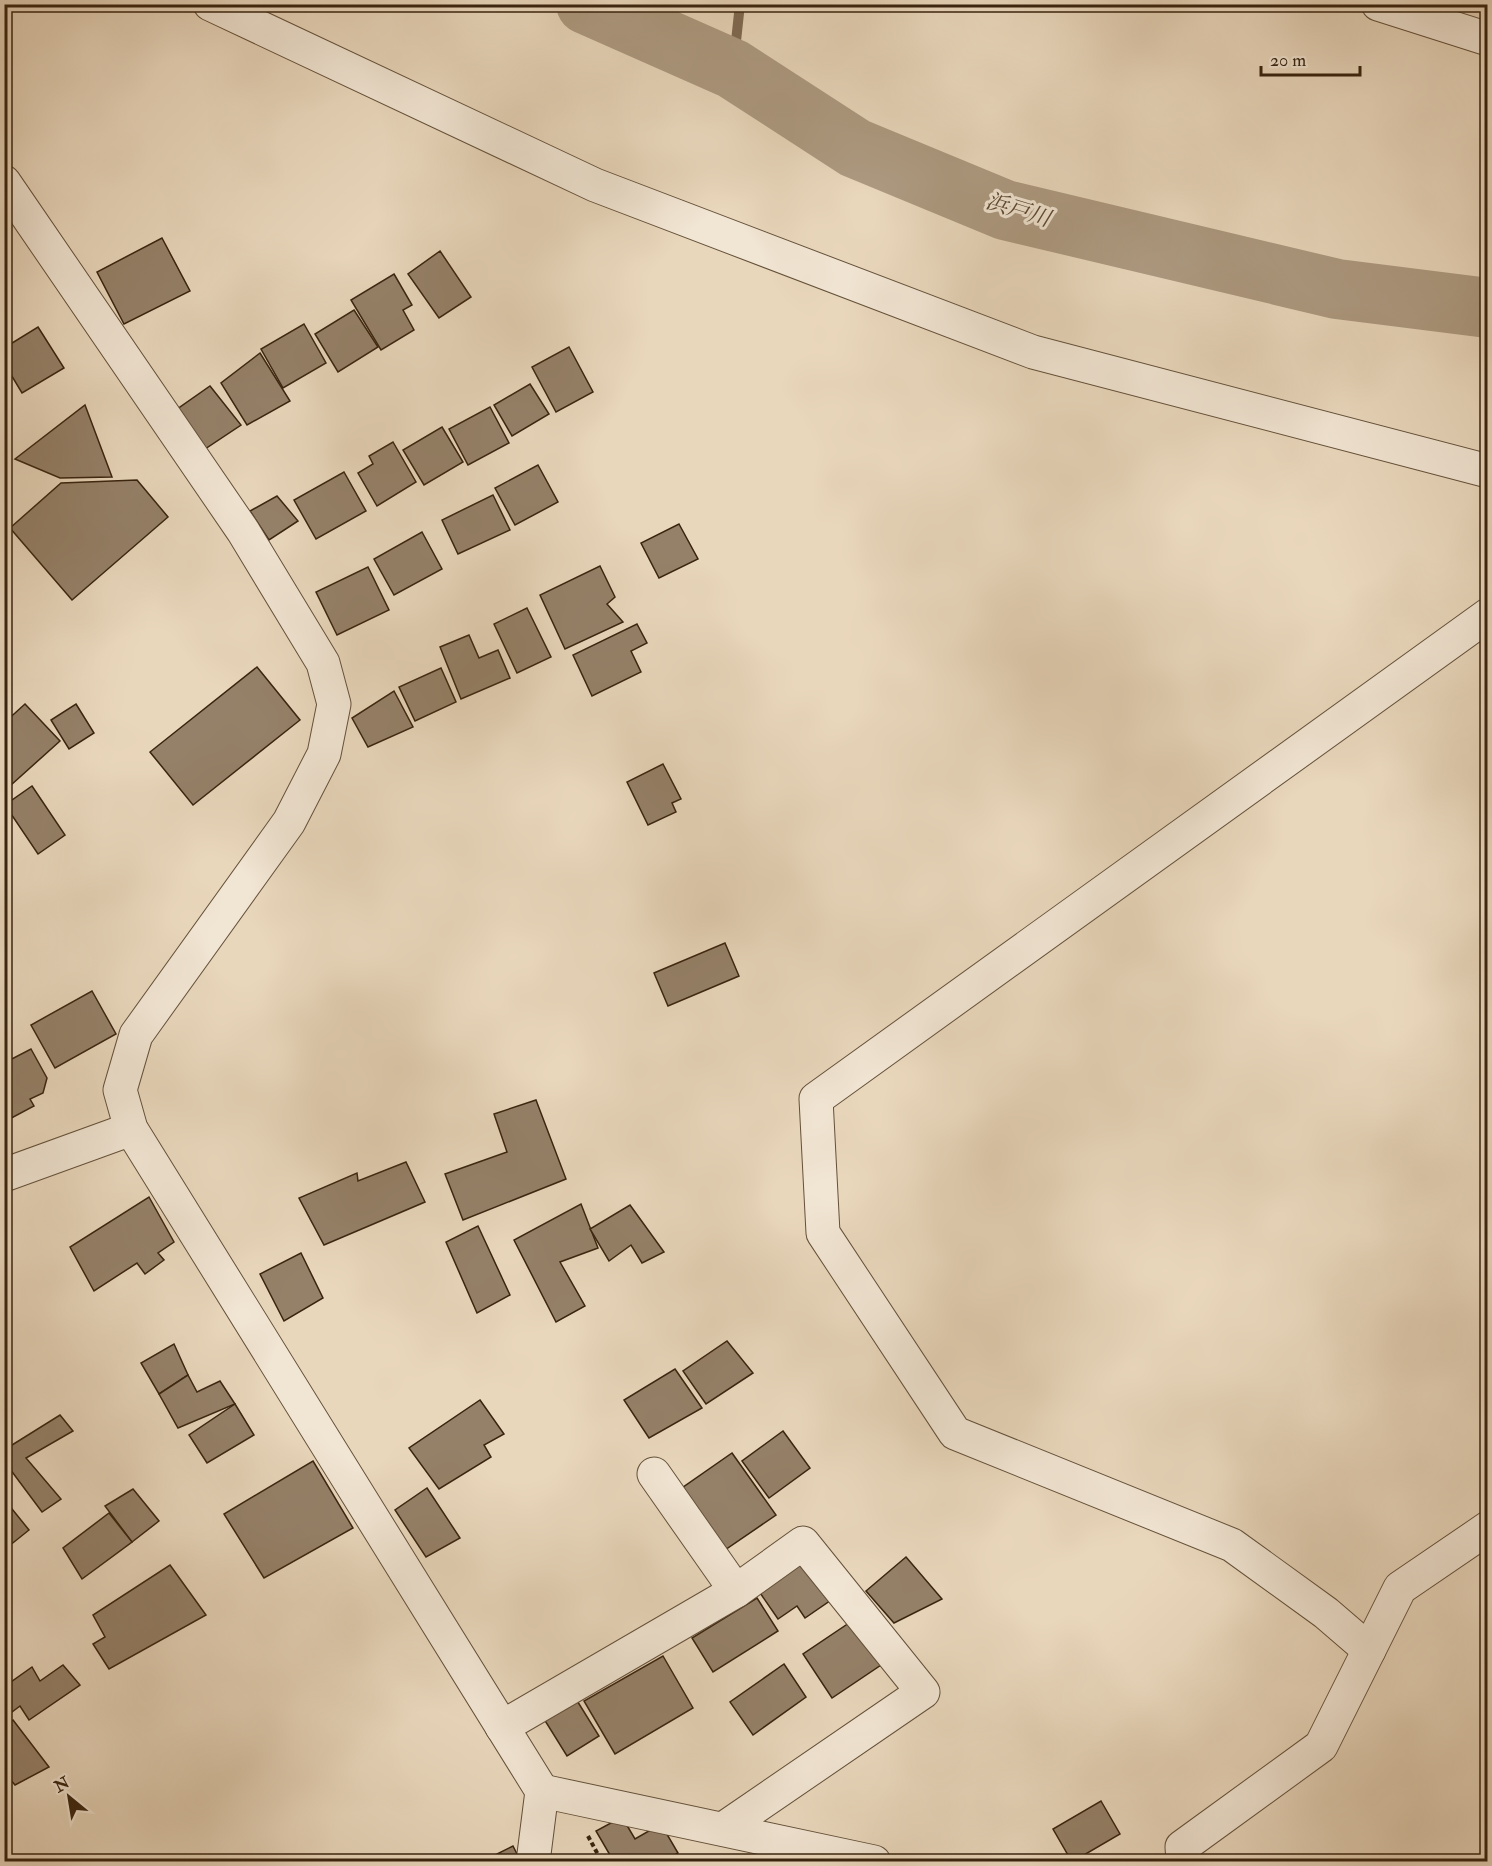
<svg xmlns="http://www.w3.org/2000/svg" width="1492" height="1866" font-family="'IM FELL Double Pica','Noto Serif JP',serif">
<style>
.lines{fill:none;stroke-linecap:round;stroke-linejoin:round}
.stream{stroke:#7f6b53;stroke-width:10}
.river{stroke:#ad9a81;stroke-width:60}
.building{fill:#958169;stroke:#39240f;stroke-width:1.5}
.minor-casing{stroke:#65513a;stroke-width:35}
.path{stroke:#39240f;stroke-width:4;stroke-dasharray:4.5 3;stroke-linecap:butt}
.minor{stroke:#f1e5d3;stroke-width:33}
.labels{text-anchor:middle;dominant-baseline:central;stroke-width:6;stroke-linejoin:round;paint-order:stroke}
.water-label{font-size:22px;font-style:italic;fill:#5c4731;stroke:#f1e5d3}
</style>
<rect width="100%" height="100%" fill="#e9d7bc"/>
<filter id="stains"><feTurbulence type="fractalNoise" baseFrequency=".00333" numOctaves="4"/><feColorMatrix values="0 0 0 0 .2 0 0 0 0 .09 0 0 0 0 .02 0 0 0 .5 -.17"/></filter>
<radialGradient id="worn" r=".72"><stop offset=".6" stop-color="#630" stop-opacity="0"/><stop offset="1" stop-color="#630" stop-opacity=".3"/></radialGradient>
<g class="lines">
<!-- stream -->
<polyline class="stream" points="733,69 740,4"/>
<!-- river -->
<polyline class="river" points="586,4 733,69 855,148 1005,210 1337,289 1488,308"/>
</g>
<!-- building -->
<g class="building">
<polygon points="162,238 190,291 124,324 97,272"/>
<polygon points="440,251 471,297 439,318 408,274"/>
<polygon points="394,274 412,305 403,310 414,330 381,350 351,300"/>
<polygon points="354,310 378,347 338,372 315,334"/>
<polygon points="304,324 326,363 283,388 261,349"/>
<polygon points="38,327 64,368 22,393 4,363 4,348"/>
<polygon points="569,347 593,392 556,412 532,367"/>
<polygon points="260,353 290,401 247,425 221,383"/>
<polygon points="530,384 549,414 512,436 494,405"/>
<polygon points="210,386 241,425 202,451 173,412"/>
<polygon points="85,405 112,477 60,478 15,459"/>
<polygon points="490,407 509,443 468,465 449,429"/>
<polygon points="442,427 463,462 424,485 403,450"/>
<polygon points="393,442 416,482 377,506 358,473 373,464 369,456"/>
<polygon points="538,465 558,502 515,525 495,488"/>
<polygon points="344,472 366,511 316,539 294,500"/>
<polygon points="137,480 168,517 72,600 10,528 61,483"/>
<polygon points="493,495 510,530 458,554 442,520"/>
<polygon points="277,496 298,521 269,540 250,511"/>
<polygon points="679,524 698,559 659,578 641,543"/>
<polygon points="422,532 442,569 394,595 374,559"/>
<polygon points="600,566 615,597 607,604 623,622 565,649 540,595"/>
<polygon points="368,567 389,610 337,635 316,592"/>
<polygon points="527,608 551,657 517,673 494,624"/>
<polygon points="637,624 647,643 631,651 641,672 592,696 573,655"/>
<polygon points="469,635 479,658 498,650 510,678 461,699 440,647"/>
<polygon points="257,667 300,720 193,805 150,752"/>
<polygon points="441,668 456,702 415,721 399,687"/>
<polygon points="394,691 413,727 368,747 352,718"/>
<polygon points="25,704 60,741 11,785 4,778 4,723"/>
<polygon points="76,704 94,733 69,749 51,720"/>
<polygon points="663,764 681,799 672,803 676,812 648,825 627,782"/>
<polygon points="32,786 65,835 38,854 5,805"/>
<polygon points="725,943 739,976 668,1006 654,973"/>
<polygon points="92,991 116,1034 55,1068 31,1025"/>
<polygon points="31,1049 47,1078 43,1093 30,1099 34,1106 4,1122 4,1063"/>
<polygon points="536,1100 566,1179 463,1220 445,1174 507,1152 494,1114"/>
<polygon points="406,1162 425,1202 324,1245 299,1198 357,1173 358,1181"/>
<polygon points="149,1197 174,1242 158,1253 164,1260 145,1274 137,1263 94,1291 70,1247"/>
<polygon points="581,1204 598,1248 560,1262 585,1306 556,1322 514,1240"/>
<polygon points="630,1205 664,1252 642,1263 631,1245 609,1261 590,1229"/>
<polygon points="478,1226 510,1295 477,1313 446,1242"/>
<polygon points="301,1253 323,1298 284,1321 260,1274"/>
<polygon points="727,1341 753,1373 706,1404 683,1371"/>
<polygon points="174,1344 188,1375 159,1394 141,1363"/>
<polygon points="675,1369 702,1408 649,1438 624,1400"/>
<polygon points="188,1375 197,1392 220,1381 235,1404 178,1428 159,1394"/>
<polygon points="480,1400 504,1434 484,1445 491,1457 439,1489 409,1448"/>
<polygon points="235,1404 254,1435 207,1463 189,1435"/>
<polygon points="60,1415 73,1431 26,1458 61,1499 42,1512 4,1461 4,1450"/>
<polygon points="783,1431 810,1468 769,1498 742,1461"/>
<polygon points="732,1453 776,1515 722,1552 679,1490"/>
<polygon points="313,1461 353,1528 264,1578 224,1514"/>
<polygon points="427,1488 460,1538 426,1557 395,1510"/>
<polygon points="133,1489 159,1521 132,1542 105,1506"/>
<polygon points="4,1499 29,1530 4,1550"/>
<polygon points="109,1513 132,1542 82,1579 63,1548"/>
<polygon points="804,1554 834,1598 805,1618 797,1606 778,1619 756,1587"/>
<polygon points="906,1557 942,1599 894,1623 866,1591"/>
<polygon points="170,1565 206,1615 109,1669 93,1644 105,1637 93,1615"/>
<polygon points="757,1598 778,1631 713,1672 692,1638"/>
<polygon points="852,1621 881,1665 832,1698 803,1654"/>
<polygon points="663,1656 693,1708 615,1754 584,1701"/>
<polygon points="784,1664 806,1697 753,1735 730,1702"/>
<polygon points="63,1665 80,1685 29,1720 20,1706 4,1718 4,1687 32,1667 40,1681"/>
<polygon points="576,1699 599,1736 567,1756 544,1719"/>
<polygon points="13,1720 49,1767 15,1785 4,1772 4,1726"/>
<polygon points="1101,1801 1120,1834 1072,1862 1053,1829"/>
<polygon points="622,1817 635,1839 661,1824 678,1853 663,1862 614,1862 596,1831"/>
<polygon points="513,1846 521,1862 481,1862"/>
</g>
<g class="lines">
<defs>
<g id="minor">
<polyline points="210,4 595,185 1033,352 1488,471"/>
<polyline points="1378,4 1488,39"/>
<polyline points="4,182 243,531 323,663 334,704 324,754 289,822 136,1035 120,1090 131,1129 542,1791 533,1862"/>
<polyline points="4,1175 131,1129"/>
<polyline points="654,1474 736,1591 803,1543 923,1692 723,1829"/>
<polyline points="1369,1650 1326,1613 1232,1545 955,1433 823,1233 816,1099 1488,615"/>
<polyline points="502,1727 736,1591"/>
<polyline points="542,1791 874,1862"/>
<polyline points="1183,1862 1182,1847 1321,1746 1400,1588 1488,1528"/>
</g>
</defs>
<!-- minor casing -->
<use href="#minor" class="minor-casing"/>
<!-- path -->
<polyline class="path" points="588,1836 602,1862"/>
<!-- minor -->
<use href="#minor" class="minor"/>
</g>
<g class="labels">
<!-- water labels -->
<g class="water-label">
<text transform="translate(1018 210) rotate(17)">浜戸川</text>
</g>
</g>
<!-- margin -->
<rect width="1492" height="1866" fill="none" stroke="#e9d7bc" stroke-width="24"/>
<rect x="6" y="6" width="1480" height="1854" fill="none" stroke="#39240f" stroke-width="3"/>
<rect x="12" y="12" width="1468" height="1842" fill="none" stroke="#39240f" stroke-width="1.5"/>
<!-- north arrow -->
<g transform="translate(69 1797) rotate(330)" stroke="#f1e5d3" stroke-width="4.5" paint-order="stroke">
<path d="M0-4.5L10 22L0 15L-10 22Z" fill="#39240f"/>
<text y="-9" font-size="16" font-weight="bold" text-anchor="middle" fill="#39240f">N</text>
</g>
<!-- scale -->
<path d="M1261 66v9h99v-9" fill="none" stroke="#39240f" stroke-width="3"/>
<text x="1270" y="66" font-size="18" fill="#39240f" stroke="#f1e5d3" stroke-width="4.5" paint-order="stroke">20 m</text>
<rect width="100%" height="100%" filter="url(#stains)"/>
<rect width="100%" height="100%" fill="url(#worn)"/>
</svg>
